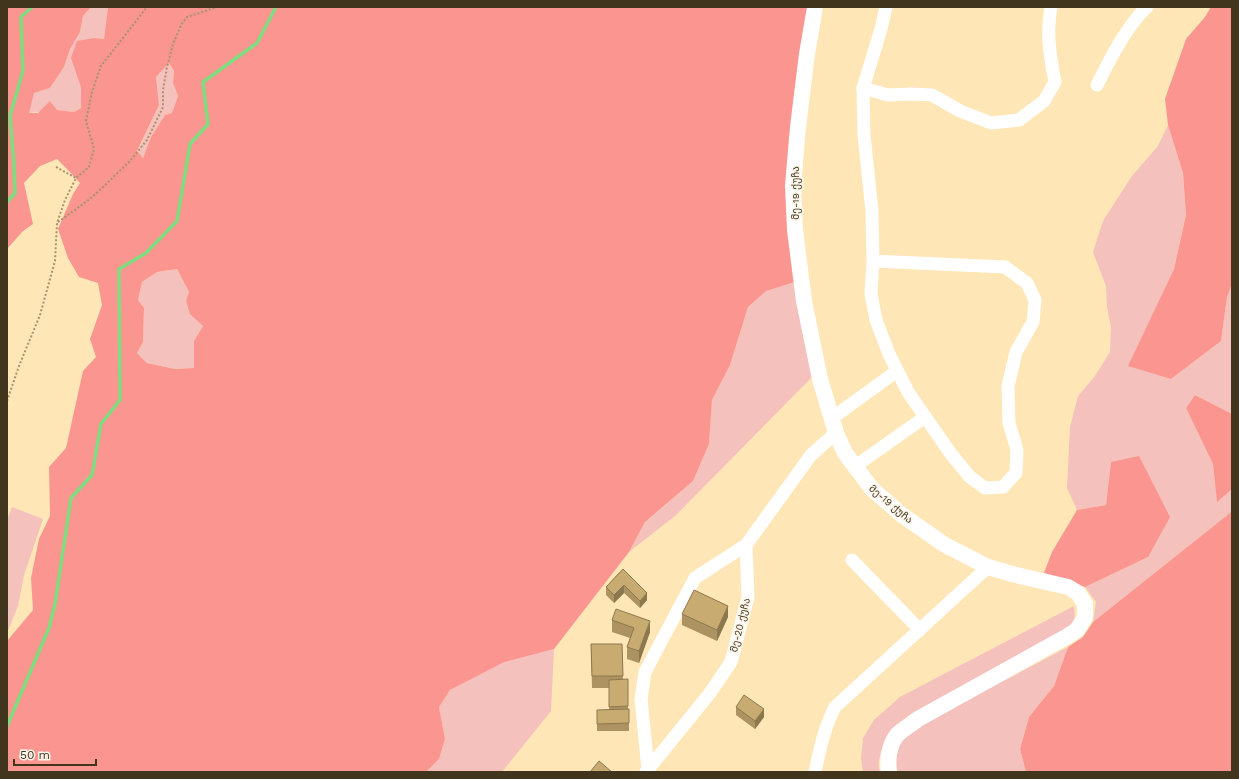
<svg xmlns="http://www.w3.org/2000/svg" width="1239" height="779" font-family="'Work Sans','Noto Sans Georgian',sans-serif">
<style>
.green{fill:#f5c1bc}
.forest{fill:#fb958f;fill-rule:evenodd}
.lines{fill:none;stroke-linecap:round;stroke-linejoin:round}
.stream{stroke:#7fdc7f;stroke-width:3.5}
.path{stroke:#a6936f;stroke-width:2;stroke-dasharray:2 2;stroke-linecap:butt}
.minor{stroke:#fff;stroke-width:13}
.tertiary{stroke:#fff;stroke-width:16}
.wall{fill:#ac9361}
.shaded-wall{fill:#8c784f}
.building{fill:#c8ab71;stroke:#8c784f}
.labels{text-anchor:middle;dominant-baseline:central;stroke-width:3.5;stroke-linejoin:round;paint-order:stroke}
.street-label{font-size:10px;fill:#41351d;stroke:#fbf5ea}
</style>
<rect width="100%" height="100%" fill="#fee6b7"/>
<!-- green -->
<g class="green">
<polygon points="91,7 108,7 104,39 94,38 81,87 81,108 74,112 57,110 28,113 34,93 50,88 64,67 70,49 80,32 83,16"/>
<polygon points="169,63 174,71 173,83 178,96 172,113 165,115 151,137 143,158 137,152 159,105 156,77"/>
<polygon points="1168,125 1183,173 1186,215 1174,269 1129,365 1171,379 1221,341 1227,297 1232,284 1232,414 1195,395 1186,408 1213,464 1217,501 1232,489 1232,510 1230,513 1093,622 1096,602 1085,587 1148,557 1111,462 1106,505 1077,510 1067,488 1070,427 1078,396 1095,376 1110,352 1111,327 1107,307 1106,286 1093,252 1103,221 1132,176 1158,146"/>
<polygon points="177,269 189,292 186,301 190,313 203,326 194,341 194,368 175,369 147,363 137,353 143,342 144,308 138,300 142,282 157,272"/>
<polygon points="795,282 813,376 675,516 629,552 645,522 693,481 709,444 712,400 730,365 748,307 766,291"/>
<polygon points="12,507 43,519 24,575 18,606 7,633 7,520"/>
<path d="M1074,606L1075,621L1067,632L886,739C882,749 876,762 880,772H863L861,758L863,738L874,720L900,697Z"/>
<polygon points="1068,647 1054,686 1029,717 1020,749 1026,772 897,772 896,753 900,742 915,727"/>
<polygon points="554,649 551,711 502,772 426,772 439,759 445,739 439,707 450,690 504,661"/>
</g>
<!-- forest -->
<g class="forest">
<path d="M7,7H91L83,16L80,32L70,49L64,67L50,88L34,93L29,113H38L50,101L57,110L74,112L81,108V87L71,58L77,41L94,38L104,39L108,7H809L795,282L766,291L748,307L730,365L712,400L709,444L693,481L645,522L629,552L554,649L504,662L450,690L439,707L445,739L439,759L426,772H7V641L33,610L31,578L39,539L50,516L49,467L66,448L83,371L96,357L90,339L102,305L98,283L79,277L68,258L58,229L73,194L80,183L69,171L57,159L40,166L24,183L33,224L23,231L7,249ZM169,63L174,71L173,83L178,96L172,113L165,115L151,137L143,158L137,151L159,105L156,77ZM177,269L189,292L186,301L190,314L203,326L194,341V368L175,369L147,363L137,353L143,342L144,308L138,300L142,282L157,272Z"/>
<polygon points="1211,7 1232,7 1232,284 1227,297 1221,341 1171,379 1128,366 1174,269 1186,215 1183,173 1168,125 1165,99 1186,39 1205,17"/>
<polygon points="1195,395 1232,414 1232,489 1217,502 1213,464 1186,408"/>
<polygon points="1139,456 1170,517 1148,557 1085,587 1044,573 1052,552 1077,510 1106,505 1111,462"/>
<polygon points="1232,510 1232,772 1026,772 1020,749 1029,717 1054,686 1068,647 1083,637 1093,622 1230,513"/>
</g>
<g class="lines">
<!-- stream -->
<g class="stream">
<polyline points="7,202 15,193 14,165 10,116 23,71 21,17 32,7"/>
<polyline points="7,726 49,628 55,604 71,498 92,475 101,424 120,400 119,269 146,253 177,221 190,144 208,124 203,82 257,43 276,7"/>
</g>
<!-- path -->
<g class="path">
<polyline points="56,167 76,178"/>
<polyline points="58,222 90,199 101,189 130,161 147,140 163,107 163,90 167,67 173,44 181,25 187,17 217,7"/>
<polyline points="7,401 19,366 40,315 55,261 57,223 65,200 76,178 89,167 94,149 86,121 92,92 101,66 147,7"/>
</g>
<!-- minor -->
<g class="minor">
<path d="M1097,85C1109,61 1127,25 1147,7"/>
<path d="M863,88L888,95L911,94L932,95L960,111L991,123L1019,120L1044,101L1055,82C1050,57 1046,32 1051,7"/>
<polyline points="873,261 1005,267 1027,283 1035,300 1033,322 1016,352 1008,386 1009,423 1017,450 1016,473 1003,487 985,488 970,477 951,454 908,392 889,354 876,320 871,294 873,261 872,211 864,135 863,88 881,29 886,7"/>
<polyline points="832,418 897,371"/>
<polyline points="854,467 925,417"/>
<polyline points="852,560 920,630"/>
<polyline points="648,769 641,699 645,672 695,578 746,545"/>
<polyline points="646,772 710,693 731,662 748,597 746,545 811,455 836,433"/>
<path d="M815,772C820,749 824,728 835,707L988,567"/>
</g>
<!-- tertiary -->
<path class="tertiary" d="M815,7L807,54L798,127L793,186L795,230L804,301L820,379L836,433L845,453L872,489L902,515L945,545L988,567L1012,574L1068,587L1078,593L1085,604V617L1077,630L1066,637L918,719C912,724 903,729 897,735C889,745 887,760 889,772"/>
</g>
<!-- wall -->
<g class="wall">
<polygon points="623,569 647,600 640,608 624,593 614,603 606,595 606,587"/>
<polygon points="682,614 728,617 717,641 682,625"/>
<polygon points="612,620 650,632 639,663 627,659 627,647 630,638 612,632"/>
<polygon points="591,644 622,644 623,680 628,679 628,709 629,709 629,731 597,731 597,710 609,710 609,688 592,688"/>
<polygon points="736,707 764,717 755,729 736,715"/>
</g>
<!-- shaded-wall -->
<g class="shaded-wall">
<polygon points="624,585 624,593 614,603 614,595"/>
<polygon points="647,593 647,600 640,608 640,601"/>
<polygon points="728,606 728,617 717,641 717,630"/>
<polygon points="650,621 650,632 639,663 639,651"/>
<polygon points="764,709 764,717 755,729 755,721"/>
</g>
<!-- building -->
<g class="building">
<polygon points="623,569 647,593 640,601 624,585 614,595 606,587"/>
<polygon points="694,590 728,606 717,630 682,614"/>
<polygon points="616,609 650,621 639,651 627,647 634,628 612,620"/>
<polygon points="591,644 622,644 623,676 592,676"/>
<polygon points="628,679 628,706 609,707 609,680"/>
<polygon points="744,695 764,709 755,721 736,707"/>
<polygon points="629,709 629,723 597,724 597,710"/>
<polygon points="599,761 612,772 590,772"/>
</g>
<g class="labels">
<!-- street labels -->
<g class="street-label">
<text transform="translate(795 193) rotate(-90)">მე-19 ქუჩა</text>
<text transform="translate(891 504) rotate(40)">მე-19 ქუჩა</text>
<text transform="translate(740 625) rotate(-76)">მე-20 ქუჩა</text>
</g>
</g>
<!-- border -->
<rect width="1239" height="779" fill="none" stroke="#41351d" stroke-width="16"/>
<!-- scale -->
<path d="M14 759v6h82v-6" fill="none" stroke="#41351d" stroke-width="2"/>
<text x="20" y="759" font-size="12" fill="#41351d" stroke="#fbf5ea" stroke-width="3" paint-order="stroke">50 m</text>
</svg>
